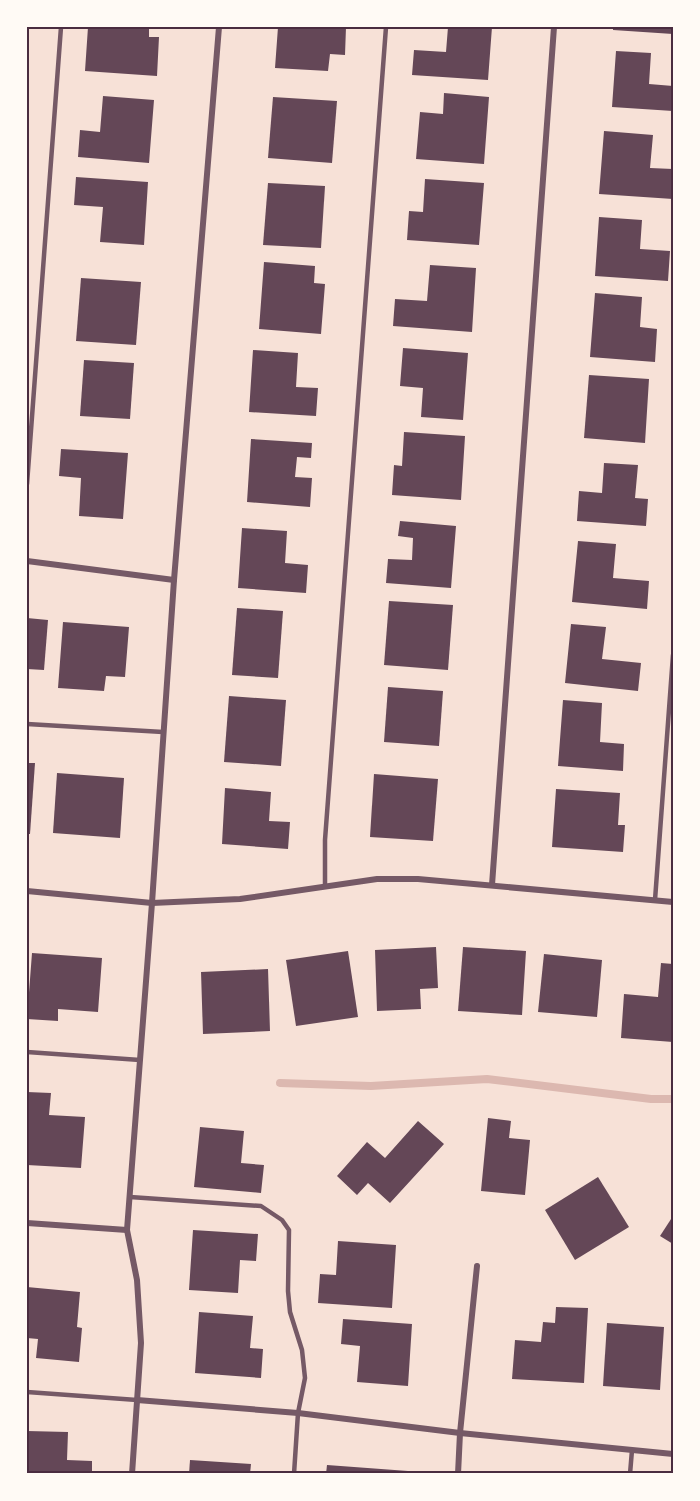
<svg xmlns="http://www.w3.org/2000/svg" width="700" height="1501" font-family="Karla,sans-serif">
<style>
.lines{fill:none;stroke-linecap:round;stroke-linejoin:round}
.stream{stroke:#dcb8b0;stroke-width:8}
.building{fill:#644757}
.service{stroke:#755966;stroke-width:4.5}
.minor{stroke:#755966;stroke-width:6}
.neatline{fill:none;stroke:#4a2c40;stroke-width:2}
</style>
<rect width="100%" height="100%" fill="#f7e1d7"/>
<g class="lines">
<!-- stream -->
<polyline class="stream" points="280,1083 371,1086 487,1079 651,1099 673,1099"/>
</g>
<!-- building -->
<g class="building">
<polygon points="88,27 149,27 149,37 159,37 157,76 85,71"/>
<polygon points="278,27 346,27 345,55 330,54 328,71 275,68"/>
<polygon points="448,27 492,27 488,80 412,75 414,50 446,52"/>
<polygon points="613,27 673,27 673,34 613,30"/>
<polygon points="616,51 651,53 649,84 673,86 673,111 612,107"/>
<polygon points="444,93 489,97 484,164 416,159 420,112 443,114"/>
<polygon points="103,96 154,100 149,163 78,157 80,130 100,132"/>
<polygon points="273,97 337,101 332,163 268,158"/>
<polygon points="604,131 653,135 650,168 673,169 673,199 599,194"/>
<polygon points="76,177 148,182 144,245 100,242 103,207 74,205"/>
<polygon points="425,179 484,183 479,245 407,240 409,211 423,212"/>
<polygon points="268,183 325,186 321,248 263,245"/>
<polygon points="599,217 642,220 640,249 670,251 668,281 595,276"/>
<polygon points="264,262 315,266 314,283 325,284 321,334 259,329"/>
<polygon points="430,265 476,268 472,332 393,326 395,299 427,301"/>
<polygon points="81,278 141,282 136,345 76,341"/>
<polygon points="595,293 642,297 640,327 657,329 655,362 590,357"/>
<polygon points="403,348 468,353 463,420 421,417 423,388 400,386"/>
<polygon points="253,350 298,353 296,387 318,388 316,416 249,412"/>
<polygon points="84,360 134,363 130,419 80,416"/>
<polygon points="589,375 649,379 645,443 584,438"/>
<polygon points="404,432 465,436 461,500 392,495 394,465 402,466"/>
<polygon points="251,439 312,443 311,458 297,457 295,477 312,478 310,507 247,502"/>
<polygon points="61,449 128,453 123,519 79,516 81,478 59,476"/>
<polygon points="604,463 638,465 635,498 648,499 646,526 577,521 579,491 602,493"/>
<polygon points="400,521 456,526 451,588 386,583 388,559 412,560 413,538 398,536"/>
<polygon points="242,528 287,531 285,563 308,565 306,593 238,588"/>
<polygon points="578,541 616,544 613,578 649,581 647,609 572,602"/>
<polygon points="389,601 453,605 448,670 384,665"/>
<polygon points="237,608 283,611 278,678 232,675"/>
<polygon points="27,618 48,620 44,670 27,669"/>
<polygon points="63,622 129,627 125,677 106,676 104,691 58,688"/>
<polygon points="571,624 606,627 602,659 641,663 638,691 565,683"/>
<polygon points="388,687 443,691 439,746 384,742"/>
<polygon points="229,696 286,700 281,766 224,762"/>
<polygon points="563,700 602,703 600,742 624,744 623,771 558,766"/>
<polygon points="27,763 35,763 30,834 27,834"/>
<polygon points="57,773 124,778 120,838 53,833"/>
<polygon points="374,774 438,779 433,841 370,837"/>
<polygon points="225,788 271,792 269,821 290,822 288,849 222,844"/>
<polygon points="556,789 620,793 618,825 625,825 623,852 552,847"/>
<polygon points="436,947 438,988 420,989 421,1009 377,1011 375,950"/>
<polygon points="463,947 526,951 522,1015 458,1011"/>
<polygon points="348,951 358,1017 296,1026 286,960"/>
<polygon points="32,953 102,958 98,1012 58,1009 58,1021 27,1019"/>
<polygon points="544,954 602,960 597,1017 538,1012"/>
<polygon points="661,963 673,964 673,1042 621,1038 624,994 658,997"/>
<polygon points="268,969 270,1031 203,1034 201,972"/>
<polygon points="27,1092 51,1093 49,1115 85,1117 81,1168 27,1165"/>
<polygon points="488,1118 511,1121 509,1138 530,1140 525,1195 481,1191"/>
<polygon points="418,1121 444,1144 390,1203 368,1183 357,1195 337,1176 367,1142 385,1158"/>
<polygon points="200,1127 244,1131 241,1163 264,1165 261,1193 194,1187"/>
<polygon points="598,1177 629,1227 575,1260 545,1210"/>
<polygon points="673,1216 673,1244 660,1236"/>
<polygon points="193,1230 258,1234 256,1261 240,1260 238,1293 189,1290"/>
<polygon points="338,1241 396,1245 392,1308 318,1303 320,1274 336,1275"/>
<polygon points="27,1287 80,1292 77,1327 82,1328 79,1362 36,1358 38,1339 27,1338"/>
<polygon points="556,1307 588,1308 584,1383 512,1379 515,1340 541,1342 543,1322 555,1323"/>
<polygon points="199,1312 253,1316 250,1348 263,1349 261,1378 195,1373"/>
<polygon points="343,1319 412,1324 408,1386 357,1382 360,1346 341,1344"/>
<polygon points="607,1323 664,1327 660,1390 603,1386"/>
<polygon points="27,1431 68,1432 67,1460 92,1461 92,1474 27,1474"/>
<polygon points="190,1460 251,1464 250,1474 189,1474"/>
<polygon points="327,1465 408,1471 407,1474 326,1474"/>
</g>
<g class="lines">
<!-- service -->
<g class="service">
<polyline points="27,484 61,27"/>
<polyline points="27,724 163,732"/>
<polyline points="325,886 325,840 386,27"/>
<polyline points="655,900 673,655"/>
<polyline points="27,1052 140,1060"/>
<polyline points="130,1197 261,1206 282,1220 289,1230 288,1291 290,1312 302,1350 305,1378 298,1413 294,1474"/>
<polyline points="27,1392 137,1400"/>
<polyline points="630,1474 632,1450"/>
</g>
<!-- minor -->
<g class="minor">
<polyline points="27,561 174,580"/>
<polyline points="492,885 554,27"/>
<polyline points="27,891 152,903 240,899 377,879 418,879 673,902"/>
<polyline points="27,1223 127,1230"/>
<polyline points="137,1400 298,1413 460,1433 673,1454"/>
<polyline points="132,1474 141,1343 137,1280 127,1230 152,903 174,580 219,27"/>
<polyline points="458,1474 460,1433 477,1266"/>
</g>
</g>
<!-- border -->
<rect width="700" height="1501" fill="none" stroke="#fffaf5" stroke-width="57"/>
<rect x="28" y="28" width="644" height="1444" class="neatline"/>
</svg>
